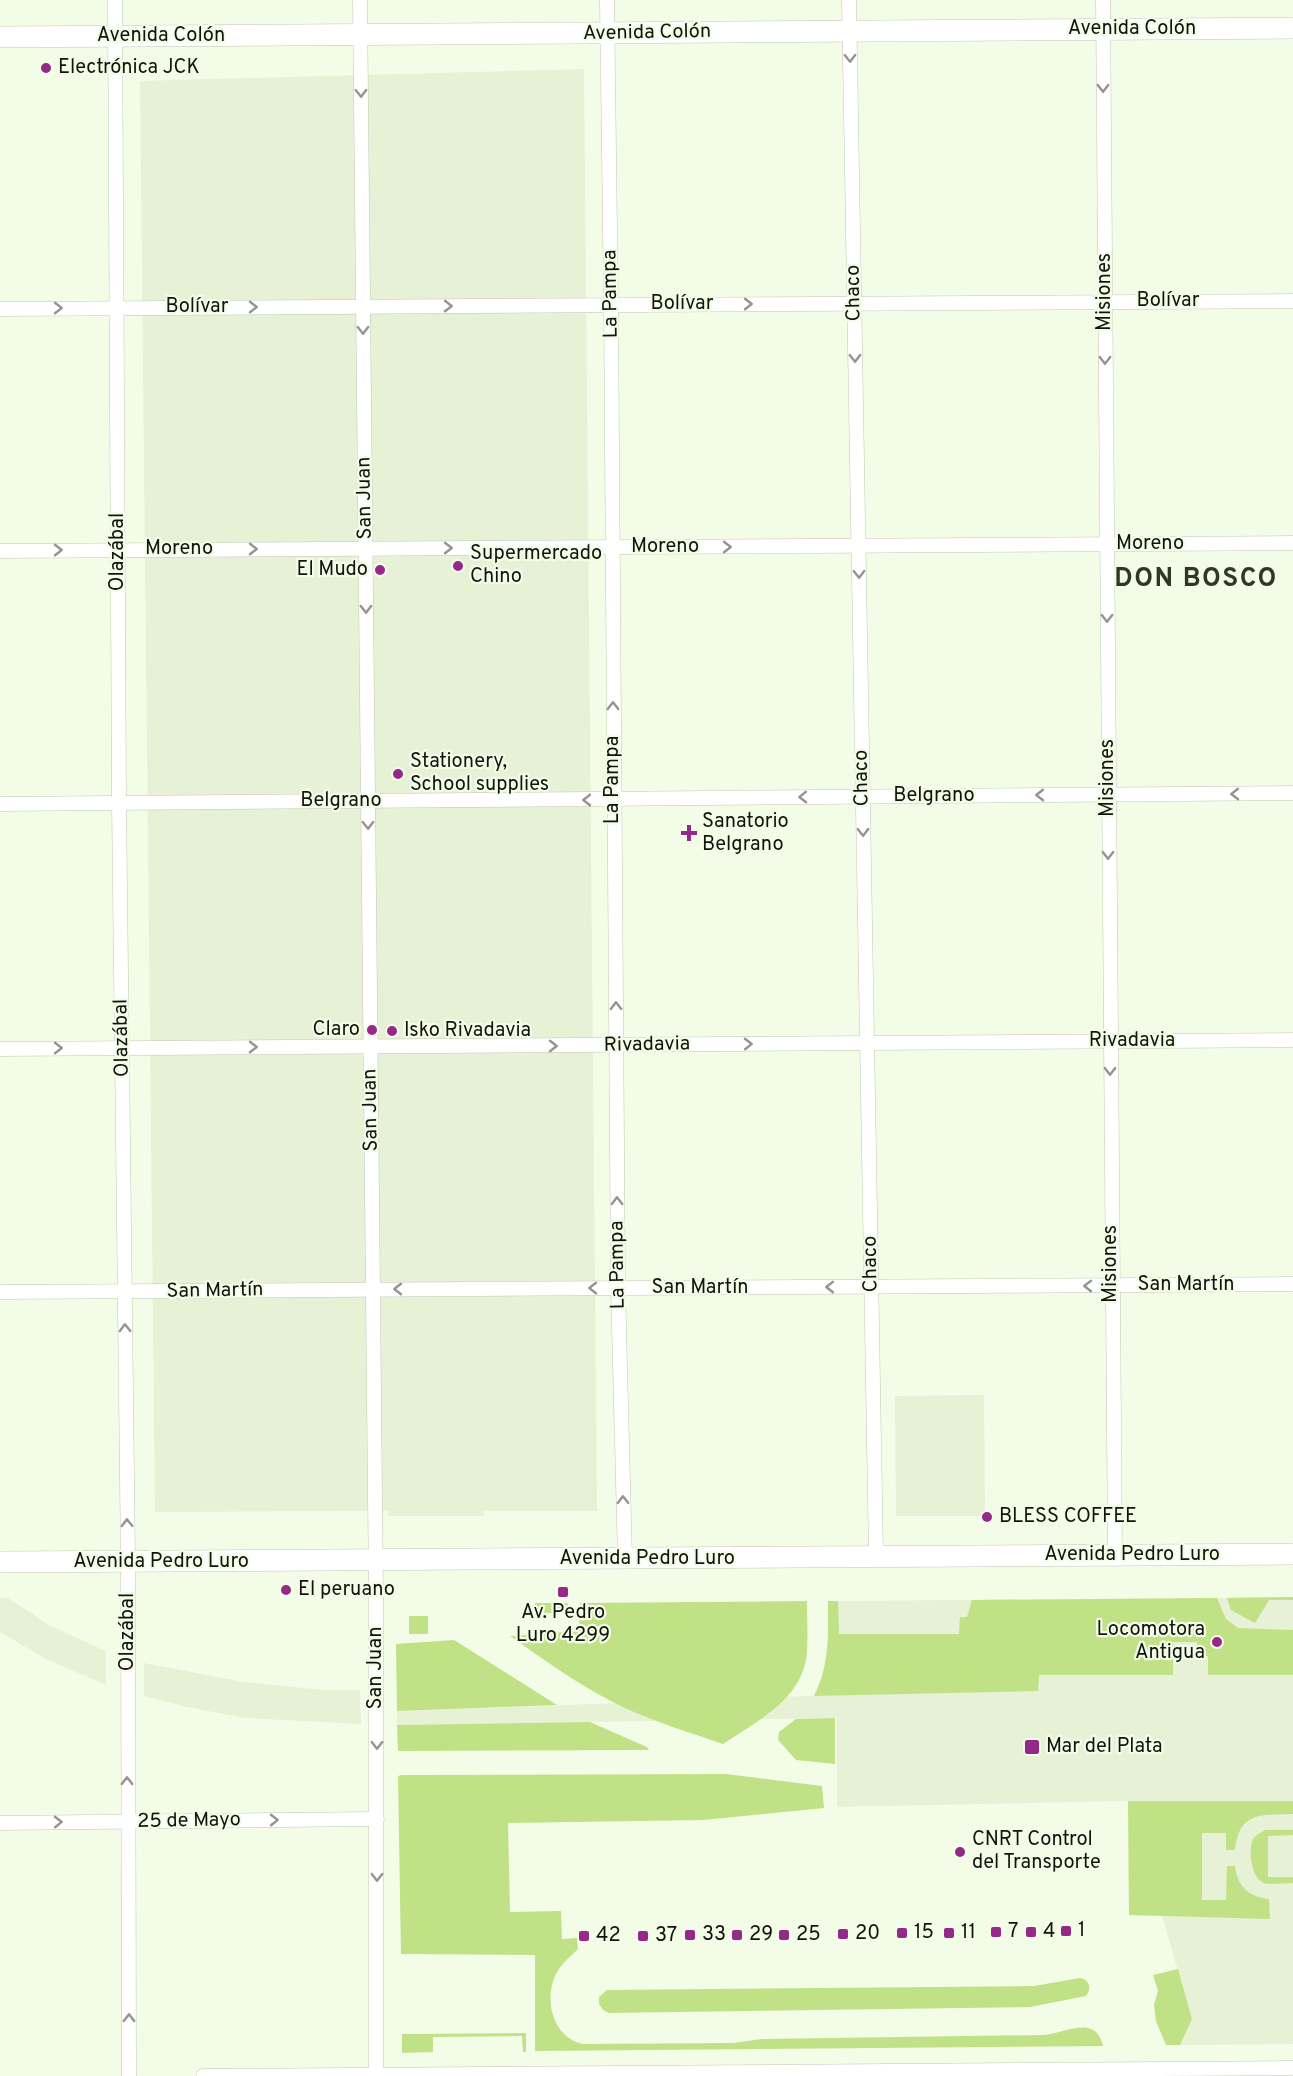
<svg xmlns="http://www.w3.org/2000/svg" width="1293" height="2076" font-family="Overpass,sans-serif">
<style>
.built{fill:#e7f1d6}
.green{fill:#c0e185}
.lines{fill:none;stroke-linecap:round;stroke-linejoin:round}
.minor-casing{stroke:#c1c9b5;stroke-width:15}
.primary-casing{stroke:#c1c9b5;stroke-width:22}
.minor{stroke:#fff;stroke-width:14}
.primary{stroke:#fff;stroke-width:21}
.oneway{stroke:#949592}
.poi-dot{fill:#962889;stroke:#f3fce7;stroke-width:2}
.labels{text-anchor:middle;dominant-baseline:central;stroke-width:4.5;stroke-linejoin:round;paint-order:stroke}
.street-label{font-size:20px;fill:#11140d;stroke:#f3fce7}
.poi-label{font-size:20px;fill:#11140d;stroke:#f3fce7;text-anchor:start}
.district-label{font-size:26px;font-weight:bold;letter-spacing:1.5px;fill:#313727;stroke:#f3fce7}
</style>
<rect width="100%" height="100%" fill="#f3fce7"/>
<!-- built -->
<g class="built">
<polygon points="584,69 597,1511 484,1511 484,1516 388,1516 388,1511 155,1512 140,81"/>
<polygon points="984,1395 985,1516 896,1516 895,1396"/>
<polygon points="1293,1597 1293,2044 1180,2045 1192,2019 1162,1916 1129,1915 1128,1801 837,1807 837,1718 397,1725 397,1711 838,1695 838,1601"/>
<polygon points="0,1598 8,1598 49,1625 106,1651 106,1685 46,1659 0,1632"/>
<polygon points="144,1663 244,1682 324,1690 360,1690 361,1724 245,1718 187,1707 144,1696"/>
</g>
<!-- green -->
<g class="green">
<polygon points="1293,1597 1293,1600 1269,1600 1255,1623 1231,1610 1227,1598"/>
<path d="M1217,1598L1226,1619L1238,1628L1293,1630V1675H1208V1656H1197V1642H1173V1675H1039L1038,1691L814,1696C830,1665 828,1634 828,1601H838L839,1634H959L960,1617H967L972,1600Z"/>
<path d="M807,1601C807,1618 808,1635 807,1652C803,1700 758,1720 723,1744C691,1733 658,1723 627,1709C586,1690 547,1662 510,1636L579,1631L580,1603Z"/>
<polygon points="535,1603 568,1603 567,1613 535,1613"/>
<rect x="409" y="1616" width="19" height="18"/>
<polygon points="454,1640 557,1705 397,1711 396,1644"/>
<polygon points="835,1718 835,1764 796,1760 778,1740 779,1732 796,1719"/>
<polygon points="590,1722 647,1747 649,1750 398,1751 397,1725"/>
<path d="M726,1774L822,1786L824,1808L703,1820L508,1823L510,1912L561,1911L562,1939L577,1938L578,1949C570,1957 561,1964 556,1974C543,1999 553,2038 583,2044L733,2043L762,2039L1044,2035C1066,2033 1096,2014 1103,2046L535,2051V1955L401,1954L398,1777L400,1775Z"/>
<path d="M1128,1801H1293V1814C1262,1815 1239,1811 1235,1850H1226V1833H1202V1900H1226L1227,1866H1235C1237,1886 1249,1897 1269,1899L1270,1919L1129,1915Z"/>
<path d="M1265,1830H1293V1835L1268,1836V1877H1293V1883C1284,1883 1272,1885 1264,1883C1251,1878 1248,1850 1253,1839C1256,1835 1260,1833 1265,1830Z"/>
<polygon points="1178,1969 1192,2019 1180,2045 1166,2045 1156,2021 1154,2005 1158,1991 1153,1975"/>
<path d="M1080,1978C1090,1980 1092,1988 1086,1996L1030,2007L609,2013L603,2010L599,2004V1997L607,1990L1034,1986Z"/>
<polygon points="526,2033 526,2052 523,2052 522,2036 433,2037 433,2052 402,2053 402,2034"/>
</g>
<g class="lines">
<defs>
<g id="minor">
<polyline points="115,0 119,803 128,1562 129,2076"/>
<polyline points="360,0 376,1594 376,2076"/>
<polyline points="607,0 611,305 618,1288 625,1559"/>
<polyline points="849,0 876,1557"/>
<polyline points="1103,0 1115,1555"/>
<polyline points="0,309 1293,301"/>
<polyline points="0,551 1293,543"/>
<polyline points="0,804 1293,793"/>
<polyline points="0,1049 1293,1040"/>
<polyline points="0,1292 1293,1284"/>
<polyline points="0,1823 377,1819"/>
<polyline points="203,2076 1293,2068"/>
</g>
<g id="primary">
<polyline points="0,37 1293,28"/>
<polyline points="0,1562 1293,1554"/>
</g>
</defs>
<!-- minor casing -->
<use href="#minor" class="minor-casing"/>
<!-- primary casing -->
<use href="#primary" class="primary-casing"/>
<!-- minor -->
<use href="#minor" class="minor"/>
<!-- primary -->
<use href="#primary" class="primary"/>
</g>
<!-- one-way arrows -->
<defs><path id="oneway-chevron" d="M-2-3.5L2.5 0L-2 3.5" fill="none" stroke-width="1.6" stroke-linecap="round" stroke-linejoin="round" transform="scale(1.5)"/></defs>
<g class="oneway">
<use href="#oneway-chevron" transform="translate(850 58) rotate(89)"/>
<use href="#oneway-chevron" transform="translate(1103 88) rotate(90)"/>
<use href="#oneway-chevron" transform="translate(361 93) rotate(89)"/>
<use href="#oneway-chevron" transform="translate(748 304)"/>
<use href="#oneway-chevron" transform="translate(448 306)"/>
<use href="#oneway-chevron" transform="translate(253 307)"/>
<use href="#oneway-chevron" transform="translate(58 308)"/>
<use href="#oneway-chevron" transform="translate(363 330) rotate(89)"/>
<use href="#oneway-chevron" transform="translate(855 358) rotate(89)"/>
<use href="#oneway-chevron" transform="translate(1105 360) rotate(90)"/>
<use href="#oneway-chevron" transform="translate(727 547)"/>
<use href="#oneway-chevron" transform="translate(448 548)"/>
<use href="#oneway-chevron" transform="translate(253 549)"/>
<use href="#oneway-chevron" transform="translate(58 550)"/>
<use href="#oneway-chevron" transform="translate(859 574) rotate(89)"/>
<use href="#oneway-chevron" transform="translate(366 609) rotate(89)"/>
<use href="#oneway-chevron" transform="translate(1107 618) rotate(90)"/>
<use href="#oneway-chevron" transform="translate(613 706) rotate(-90)"/>
<use href="#oneway-chevron" transform="translate(1235 794) rotate(179)"/>
<use href="#oneway-chevron" transform="translate(1040 795) rotate(180)"/>
<use href="#oneway-chevron" transform="translate(803 797) rotate(179)"/>
<use href="#oneway-chevron" transform="translate(587 800) rotate(180)"/>
<use href="#oneway-chevron" transform="translate(368 825) rotate(89)"/>
<use href="#oneway-chevron" transform="translate(863 832) rotate(89)"/>
<use href="#oneway-chevron" transform="translate(1108 855) rotate(90)"/>
<use href="#oneway-chevron" transform="translate(616 1006) rotate(-91)"/>
<use href="#oneway-chevron" transform="translate(748 1044) rotate(-1)"/>
<use href="#oneway-chevron" transform="translate(553 1046)"/>
<use href="#oneway-chevron" transform="translate(253 1047)"/>
<use href="#oneway-chevron" transform="translate(58 1048)"/>
<use href="#oneway-chevron" transform="translate(1110 1071) rotate(90)"/>
<use href="#oneway-chevron" transform="translate(617 1201) rotate(-90)"/>
<use href="#oneway-chevron" transform="translate(1088 1286) rotate(180)"/>
<use href="#oneway-chevron" transform="translate(830 1287) rotate(180)"/>
<use href="#oneway-chevron" transform="translate(593 1288) rotate(180)"/>
<use href="#oneway-chevron" transform="translate(398 1289) rotate(180)"/>
<use href="#oneway-chevron" transform="translate(125 1328) rotate(-91)"/>
<use href="#oneway-chevron" transform="translate(623 1500) rotate(-91)"/>
<use href="#oneway-chevron" transform="translate(127 1523) rotate(-91)"/>
<use href="#oneway-chevron" transform="translate(377 1745) rotate(90)"/>
<use href="#oneway-chevron" transform="translate(127 1781) rotate(-90)"/>
<use href="#oneway-chevron" transform="translate(274 1820) rotate(-1)"/>
<use href="#oneway-chevron" transform="translate(58 1822) rotate(-1)"/>
<use href="#oneway-chevron" transform="translate(377 1877) rotate(90)"/>
<use href="#oneway-chevron" transform="translate(129 2018) rotate(-90)"/>
</g>
<!-- markers -->
<g class="poi-dot">
<circle cx="46" cy="68" r="6"/>
<circle cx="458" cy="566" r="6"/>
<circle cx="380" cy="570" r="6"/>
<circle cx="398" cy="774" r="6"/>
<path d="M686 824h6v6h6v6h-6v6h-6v-6h-6v-6h6z"/>
<circle cx="372" cy="1030" r="6"/>
<circle cx="392" cy="1031" r="6"/>
<circle cx="987" cy="1517" r="6"/>
<circle cx="286" cy="1590" r="6"/>
<rect x="557" y="1586" width="12" height="12" rx="3"/>
<circle cx="1217" cy="1642" r="6"/>
<rect x="1024" y="1739" width="16" height="16" rx="3"/>
<circle cx="960" cy="1852" r="6"/>
<rect x="1060" y="1925" width="12" height="12" rx="3"/>
<rect x="990" y="1926" width="12" height="12" rx="3"/>
<rect x="1025" y="1926" width="12" height="12" rx="3"/>
<rect x="896" y="1927" width="12" height="12" rx="3"/>
<rect x="943" y="1927" width="12" height="12" rx="3"/>
<rect x="837" y="1928" width="12" height="12" rx="3"/>
<rect x="684" y="1929" width="12" height="12" rx="3"/>
<rect x="731" y="1929" width="12" height="12" rx="3"/>
<rect x="778" y="1929" width="12" height="12" rx="3"/>
<rect x="578" y="1930" width="12" height="12" rx="3"/>
<rect x="637" y="1930" width="12" height="12" rx="3"/>
</g>
<g class="labels">
<!-- street labels -->
<g class="street-label">
<text x="1132" y="29">Avenida Colón</text>
<text transform="translate(647 33) rotate(-1)">Avenida Colón</text>
<text x="161" y="36">Avenida Colón</text>
<text transform="translate(1105 292) rotate(-90)">Misiones</text>
<text transform="translate(854 293) rotate(-91)">Chaco</text>
<text transform="translate(611 294) rotate(-91)">La Pampa</text>
<text x="1168" y="301">Bolívar</text>
<text x="682" y="304">Bolívar</text>
<text x="197" y="307">Bolívar</text>
<text transform="translate(365 498) rotate(-91)">San Juan</text>
<text x="1150" y="544">Moreno</text>
<text x="665" y="547">Moreno</text>
<text x="179" y="549">Moreno</text>
<text transform="translate(118 552) rotate(-90)">Olazábal</text>
<text transform="translate(862 778) rotate(-91)">Chaco</text>
<text transform="translate(1108 778) rotate(-90)">Misiones</text>
<text transform="translate(613 780) rotate(-90)">La Pampa</text>
<text x="934" y="796">Belgrano</text>
<text x="341" y="801">Belgrano</text>
<text transform="translate(122 1038) rotate(-91)">Olazábal</text>
<text x="1132" y="1041">Rivadavia</text>
<text transform="translate(647 1045) rotate(-1)">Rivadavia</text>
<text transform="translate(371 1110) rotate(-91)">San Juan</text>
<text transform="translate(871 1264) rotate(-91)">Chaco</text>
<text transform="translate(1111 1264) rotate(-90)">Misiones</text>
<text transform="translate(618 1265) rotate(-91)">La Pampa</text>
<text x="1186" y="1285">San Martín</text>
<text x="700" y="1288">San Martín</text>
<text transform="translate(215 1291) rotate(-1)">San Martín</text>
<text x="1132" y="1555">Avenida Pedro Luro</text>
<text x="647" y="1559">Avenida Pedro Luro</text>
<text x="161" y="1562">Avenida Pedro Luro</text>
<text transform="translate(128 1632) rotate(-90)">Olazábal</text>
<text transform="translate(376 1668) rotate(-90)">San Juan</text>
<text transform="translate(189 1821) rotate(-1)">25 de Mayo</text>
</g>
<!-- poi labels -->
<g class="poi-label">
<text x="58" y="68">Electrónica JCK</text>
<text x="470" y="554">Supermercado<tspan x="470" dy="23">Chino</tspan></text>
<text x="368" y="570" text-anchor="end">El Mudo</text>
<text x="410" y="762">Stationery,<tspan x="410" dy="23">School supplies</tspan></text>
<text x="702" y="822">Sanatorio<tspan x="702" dy="23">Belgrano</tspan></text>
<text x="360" y="1030" text-anchor="end">Claro</text>
<text x="404" y="1031">Isko Rivadavia</text>
<text x="999" y="1517">BLESS COFFEE</text>
<text x="298" y="1590">El peruano</text>
<text x="563" y="1613" text-anchor="middle">Av. Pedro<tspan x="563" dy="23">Luro 4299</tspan></text>
<text x="1205" y="1630" text-anchor="end">Locomotora<tspan x="1205" dy="23">Antigua</tspan></text>
<text x="1046" y="1747">Mar del Plata</text>
<text x="972" y="1840">CNRT Control<tspan x="972" dy="23">del Transporte</tspan></text>
<text x="1078" y="1931">1</text>
<text x="1008" y="1932">7</text>
<text x="1043" y="1932">4</text>
<text x="914" y="1933">15</text>
<text x="961" y="1933">11</text>
<text x="855" y="1934">20</text>
<text x="702" y="1935">33</text>
<text x="749" y="1935">29</text>
<text x="796" y="1935">25</text>
<text x="596" y="1936">42</text>
<text x="655" y="1936">37</text>
</g>
<!-- district labels -->
<g class="district-label">
<text x="1196" y="579">DON BOSCO</text>
</g>
</g>
</svg>
